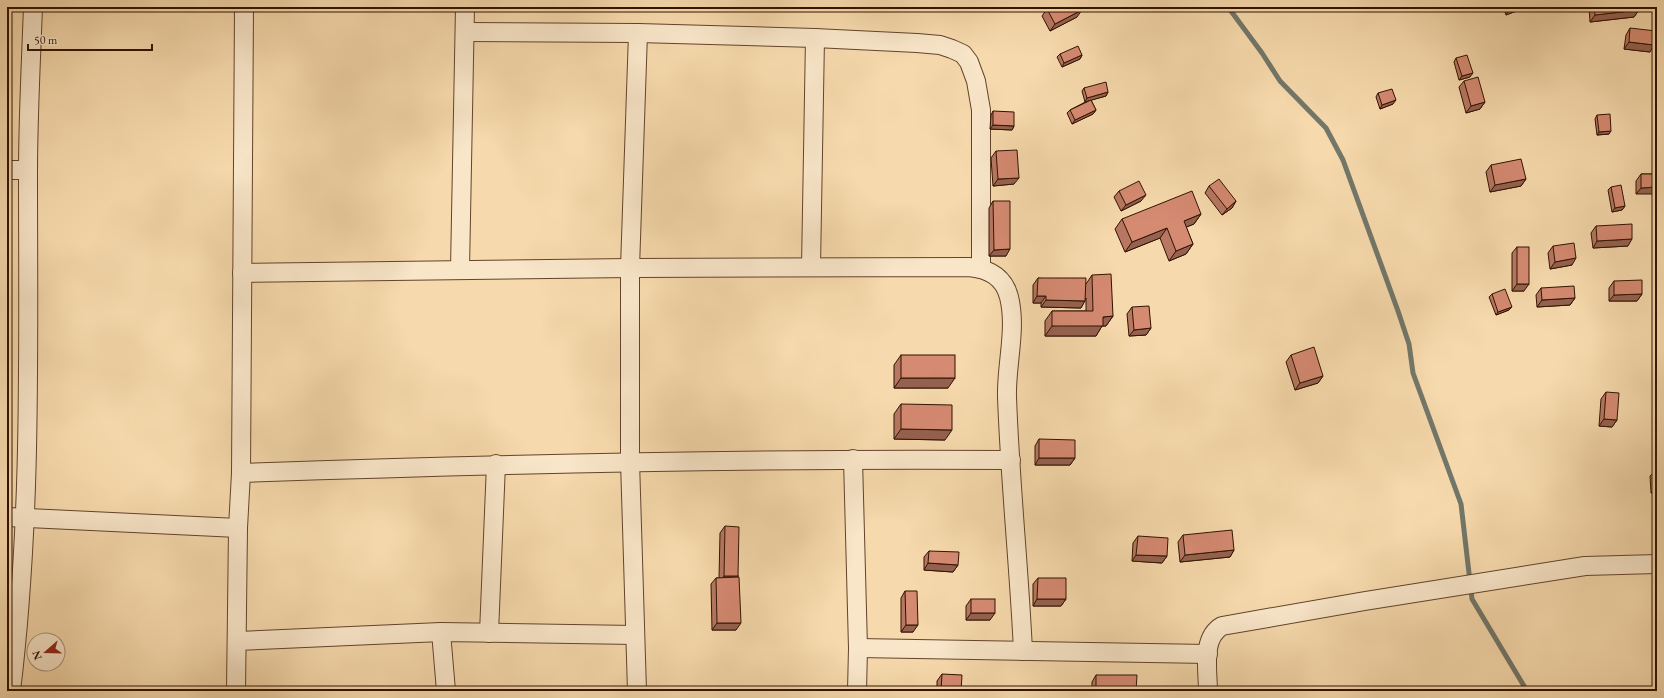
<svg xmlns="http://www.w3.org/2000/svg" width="1664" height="698" font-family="'EB Garamond',serif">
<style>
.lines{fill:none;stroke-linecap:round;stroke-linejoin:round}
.stream{stroke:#72776a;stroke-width:5}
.street-casing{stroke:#62442b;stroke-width:20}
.street{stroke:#f9e6c9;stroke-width:18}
.wall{fill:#b77762;stroke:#301300}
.shaded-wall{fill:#956150;stroke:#301300}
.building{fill:#d58a72;stroke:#301300}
</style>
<rect width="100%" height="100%" fill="#f6d9ac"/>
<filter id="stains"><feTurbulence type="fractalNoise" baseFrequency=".005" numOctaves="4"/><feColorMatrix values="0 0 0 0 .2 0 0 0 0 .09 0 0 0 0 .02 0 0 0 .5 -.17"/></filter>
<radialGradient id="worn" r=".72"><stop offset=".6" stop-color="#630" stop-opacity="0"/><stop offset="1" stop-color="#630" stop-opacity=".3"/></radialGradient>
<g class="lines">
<!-- stream -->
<polyline class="stream" points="1228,7 1262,53 1280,81 1326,128 1343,160 1398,311 1409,344 1413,373 1461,504 1472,599 1527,691"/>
<defs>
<g id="street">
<polyline points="465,32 638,33 815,38 917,43 940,45 952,49 963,54 969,62 976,81 981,110 981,268"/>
<polyline points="7,170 28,170"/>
<polyline points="811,267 815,38"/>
<polyline points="460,269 465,7"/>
<path d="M242,273L630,268L969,267C989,269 1004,277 1009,297C1017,329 1006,365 1007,397C1010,482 1019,566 1023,651"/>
<polyline points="853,459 858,648 857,691"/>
<path d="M241,473C498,464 754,458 1011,460"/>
<polyline points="7,517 238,528"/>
<polyline points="441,632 446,691"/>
<polyline points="489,633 496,464"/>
<polyline points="237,641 441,632 635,635"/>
<polyline points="858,648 1208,654"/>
<path d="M11,691C32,519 28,345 28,172C28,117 31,62 33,7"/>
<polyline points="236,691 238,528 241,473 244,7"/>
<polyline points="637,691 630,461 630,268 638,33"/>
<path d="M1208,691C1208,671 1201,638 1222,626L1365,601L1585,566L1657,564"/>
</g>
</defs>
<!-- street casing -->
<use href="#street" class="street-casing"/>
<!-- street -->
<use href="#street" class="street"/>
</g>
<!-- wall -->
<g class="wall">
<polygon points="1503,7 1521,7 1519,10 1506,15"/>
<polygon points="1589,7 1639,7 1639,10 1634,17 1590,22"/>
<polygon points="1047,9 1077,17 1050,31 1042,16"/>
<polygon points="1630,28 1650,52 1624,49 1626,35"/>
<polygon points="1060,54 1082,55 1080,59 1062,67 1057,57"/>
<polygon points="1456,58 1470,77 1459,80 1454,62"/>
<polygon points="1464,81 1485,102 1480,109 1466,113 1459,87"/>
<polygon points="1084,88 1108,92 1106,96 1091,100 1096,110 1093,114 1072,124 1067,113 1070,110 1089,100 1085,102 1082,91"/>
<polygon points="1378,93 1393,104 1380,109 1376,97"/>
<polygon points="993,111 1014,126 1012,130 990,129 991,115"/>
<polygon points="1597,115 1609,134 1597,135 1595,119"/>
<polygon points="996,151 1014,184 993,186 991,158"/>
<polygon points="1491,165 1526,179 1521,186 1490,192 1486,172"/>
<polygon points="1641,174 1657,174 1636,194 1636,181"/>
<polygon points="1209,186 1236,201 1232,208 1222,215 1205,193"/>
<polygon points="1611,187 1625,206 1622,210 1612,212 1608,190"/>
<polygon points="1119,191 1141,201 1121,211 1114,197"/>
<polygon points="993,201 1006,256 989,256 989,208"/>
<polygon points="1201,214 1194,224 1186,227 1193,244 1186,254 1169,261 1160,238 1125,252 1115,229 1122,219"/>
<polygon points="1596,226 1628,246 1593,248 1591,233"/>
<polygon points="1553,246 1572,265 1550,269 1548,253"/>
<polygon points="1517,247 1524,291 1512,291 1512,253"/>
<polygon points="1092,275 1113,316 1106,326 1102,326 1096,336 1045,336 1045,321 1052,311 1086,311 1086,298 1081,308 1041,307 1041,303 1033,303 1033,285 1038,278 1086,284"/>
<polygon points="1614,281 1642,294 1637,301 1609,301 1609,288"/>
<polygon points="1541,288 1575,298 1570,305 1537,307 1536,295"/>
<polygon points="1492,294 1512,307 1509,310 1496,315 1489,297"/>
<polygon points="1132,307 1151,328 1146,335 1129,336 1127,314"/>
<polygon points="901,355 948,388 894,388 894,365"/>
<polygon points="1291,355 1323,376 1318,383 1295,390 1286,362"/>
<polygon points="1606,392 1617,420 1612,427 1599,426 1601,399"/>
<polygon points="901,404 945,440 894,439 894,414"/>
<polygon points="1039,439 1075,458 1070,465 1035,465 1035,446"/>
<polygon points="1653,473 1657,493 1651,493 1650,476"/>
<polygon points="725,526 738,576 738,577 736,630 712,630 711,584 716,578 719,578 720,533"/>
<polygon points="1183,535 1234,550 1230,557 1180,562 1178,542"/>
<polygon points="1138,536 1167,556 1162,563 1132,561 1133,543"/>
<polygon points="929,551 958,565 953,572 924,570 924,557"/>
<polygon points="1038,578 1066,599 1061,606 1033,606 1033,584"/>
<polygon points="905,591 913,632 901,632 901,598"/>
<polygon points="971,599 990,620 966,620 966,606"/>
<polygon points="942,674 961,691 937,691 937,681"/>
<polygon points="1096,675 1136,691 1092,691 1092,682"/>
</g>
<!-- shaded-wall -->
<g class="shaded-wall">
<polygon points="1513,7 1521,7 1519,10 1506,15 1510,8"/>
<polygon points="1082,10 1077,17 1050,31 1055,24"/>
<polygon points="1639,10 1634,17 1590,22 1595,15"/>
<polygon points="1629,42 1654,45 1650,52 1624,49"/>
<polygon points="1082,55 1080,59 1062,67 1064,63"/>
<polygon points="1473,73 1470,77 1459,80 1462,76"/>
<polygon points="1108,92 1106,96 1085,102 1087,98"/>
<polygon points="1396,100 1393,104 1380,109 1382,105"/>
<polygon points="1485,102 1480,109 1466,113 1471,106"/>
<polygon points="1096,110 1093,114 1072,124 1075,120"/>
<polygon points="993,125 1014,126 1012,130 990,129"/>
<polygon points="1611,131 1609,134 1597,135 1599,132"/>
<polygon points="1019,178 1014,184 993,186 998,179"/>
<polygon points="1526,179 1521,186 1490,192 1495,185"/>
<polygon points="1657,187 1657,194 1636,194 1641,188"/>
<polygon points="1146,195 1141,201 1121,211 1126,205"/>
<polygon points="1236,201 1232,208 1222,215 1227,209"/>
<polygon points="1625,206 1622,210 1612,212 1615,208"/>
<polygon points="1201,214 1194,224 1177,231 1184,221"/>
<polygon points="1167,228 1160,238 1125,252 1132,242"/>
<polygon points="1632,239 1628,246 1593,248 1597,241"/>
<polygon points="1193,244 1186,254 1169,261 1176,251"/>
<polygon points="1010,249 1006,256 989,256 994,250"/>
<polygon points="1576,258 1572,265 1550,269 1555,262"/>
<polygon points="1517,284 1529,284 1524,291 1512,291"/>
<polygon points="1642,294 1637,301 1609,301 1614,295"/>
<polygon points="1037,296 1046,296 1041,303 1033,303"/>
<polygon points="1575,298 1570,305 1537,307 1542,300"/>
<polygon points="1046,300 1085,301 1081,308 1041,307"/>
<polygon points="1512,307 1509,310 1496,315 1498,312"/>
<polygon points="1113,316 1106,326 1102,326 1096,336 1045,336 1052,326 1103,317"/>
<polygon points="1151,328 1146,335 1129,336 1134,330"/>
<polygon points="1323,376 1318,383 1295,390 1300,383"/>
<polygon points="901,378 955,378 948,388 894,388"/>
<polygon points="1604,419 1617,420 1612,427 1599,426"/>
<polygon points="901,429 952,430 945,440 894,439"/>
<polygon points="1039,458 1075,458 1070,465 1035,465"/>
<polygon points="1653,490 1657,490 1657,493 1651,493"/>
<polygon points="1234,550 1230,557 1180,562 1185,555"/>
<polygon points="1136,555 1167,556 1162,563 1132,561"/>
<polygon points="928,563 958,565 953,572 924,570"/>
<polygon points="724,576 738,576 734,583 719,583"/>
<polygon points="1037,599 1066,599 1061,606 1033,606"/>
<polygon points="971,613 995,613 990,620 966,620"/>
<polygon points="717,623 741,623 736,630 712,630"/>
<polygon points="906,625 918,625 913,632 901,632"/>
</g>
<!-- building -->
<g class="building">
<polygon points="1051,7 1080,7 1082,10 1055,24 1047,9"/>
<polygon points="1594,7 1639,7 1639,10 1595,15"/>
<polygon points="1630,28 1656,31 1654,45 1629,42"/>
<polygon points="1078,46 1082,55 1064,63 1060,54"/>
<polygon points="1467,55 1473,73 1462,76 1456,58"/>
<polygon points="1478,77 1485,102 1471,106 1464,81"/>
<polygon points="1106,82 1108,92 1087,98 1084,88"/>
<polygon points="1392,89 1396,100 1382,105 1378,93"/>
<polygon points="1091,100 1096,110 1075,120 1070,110"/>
<polygon points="993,111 1014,112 1014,126 993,125"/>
<polygon points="1610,114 1611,131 1599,132 1597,115"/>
<polygon points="1017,150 1019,178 998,179 996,151"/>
<polygon points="1521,159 1526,179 1495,185 1491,165"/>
<polygon points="1641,174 1657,174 1657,187 1641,188"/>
<polygon points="1219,179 1236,201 1227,209 1209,186"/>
<polygon points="1139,181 1146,195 1126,205 1119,191"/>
<polygon points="1621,185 1625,206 1615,208 1611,187"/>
<polygon points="1192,191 1201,214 1184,221 1193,244 1176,251 1167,228 1132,242 1122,219"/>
<polygon points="993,201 1010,201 1010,249 994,250"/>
<polygon points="1632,224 1632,239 1597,241 1596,226"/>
<polygon points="1574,243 1576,258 1555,262 1553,246"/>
<rect x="1517" y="247" width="12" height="37"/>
<polygon points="1111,274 1113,316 1103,317 1103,326 1052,326 1052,311 1093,311 1092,275"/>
<polygon points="1038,278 1086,278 1085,301 1046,300 1046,296 1037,296"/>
<polygon points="1642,280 1642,294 1614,295 1614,281"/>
<polygon points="1574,286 1575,298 1542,300 1541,288"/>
<polygon points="1505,289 1512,307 1498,312 1492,294"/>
<polygon points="1149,306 1151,328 1134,330 1132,307"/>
<polygon points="1314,347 1323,376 1300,383 1291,355"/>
<rect x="901" y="355" width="54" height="23"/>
<polygon points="1606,392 1619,393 1617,420 1604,419"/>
<polygon points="901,404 952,405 952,430 901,429"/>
<polygon points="1039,439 1075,440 1075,458 1039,458"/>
<rect x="1653" y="473" width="4" height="17"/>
<polygon points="725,526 739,527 738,576 724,576"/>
<polygon points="1232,530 1234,550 1185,555 1183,535"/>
<polygon points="1138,536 1168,538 1167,556 1136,555"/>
<polygon points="929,551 959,552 958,565 928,563"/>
<polygon points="739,577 741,623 717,623 716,578"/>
<polygon points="1038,578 1066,578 1066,599 1037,599"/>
<polygon points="905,591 917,591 918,625 906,625"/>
<rect x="971" y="599" width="24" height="14"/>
<polygon points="942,674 962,675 961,691 941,691"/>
<polygon points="1096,675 1137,675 1136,691 1096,691"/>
</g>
<!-- margin -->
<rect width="1664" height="698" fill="none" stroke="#f6d9ac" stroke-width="24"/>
<rect x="8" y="8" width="1648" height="682" fill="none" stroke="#301300" stroke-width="2"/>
<rect x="12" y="12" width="1640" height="674" fill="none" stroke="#301300"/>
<!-- north arrow -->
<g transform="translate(46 652) rotate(250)"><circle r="19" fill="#f9e6c9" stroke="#a99279"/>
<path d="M0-3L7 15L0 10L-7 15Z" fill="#8f2418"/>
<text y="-6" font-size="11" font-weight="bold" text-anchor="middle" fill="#301300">N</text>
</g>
<!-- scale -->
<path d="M28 44v6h124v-6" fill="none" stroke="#301300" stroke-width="2"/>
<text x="34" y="44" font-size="12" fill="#301300" stroke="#f9e6c9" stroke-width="3" paint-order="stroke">50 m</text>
<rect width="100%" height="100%" filter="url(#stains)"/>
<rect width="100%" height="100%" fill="url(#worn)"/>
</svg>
